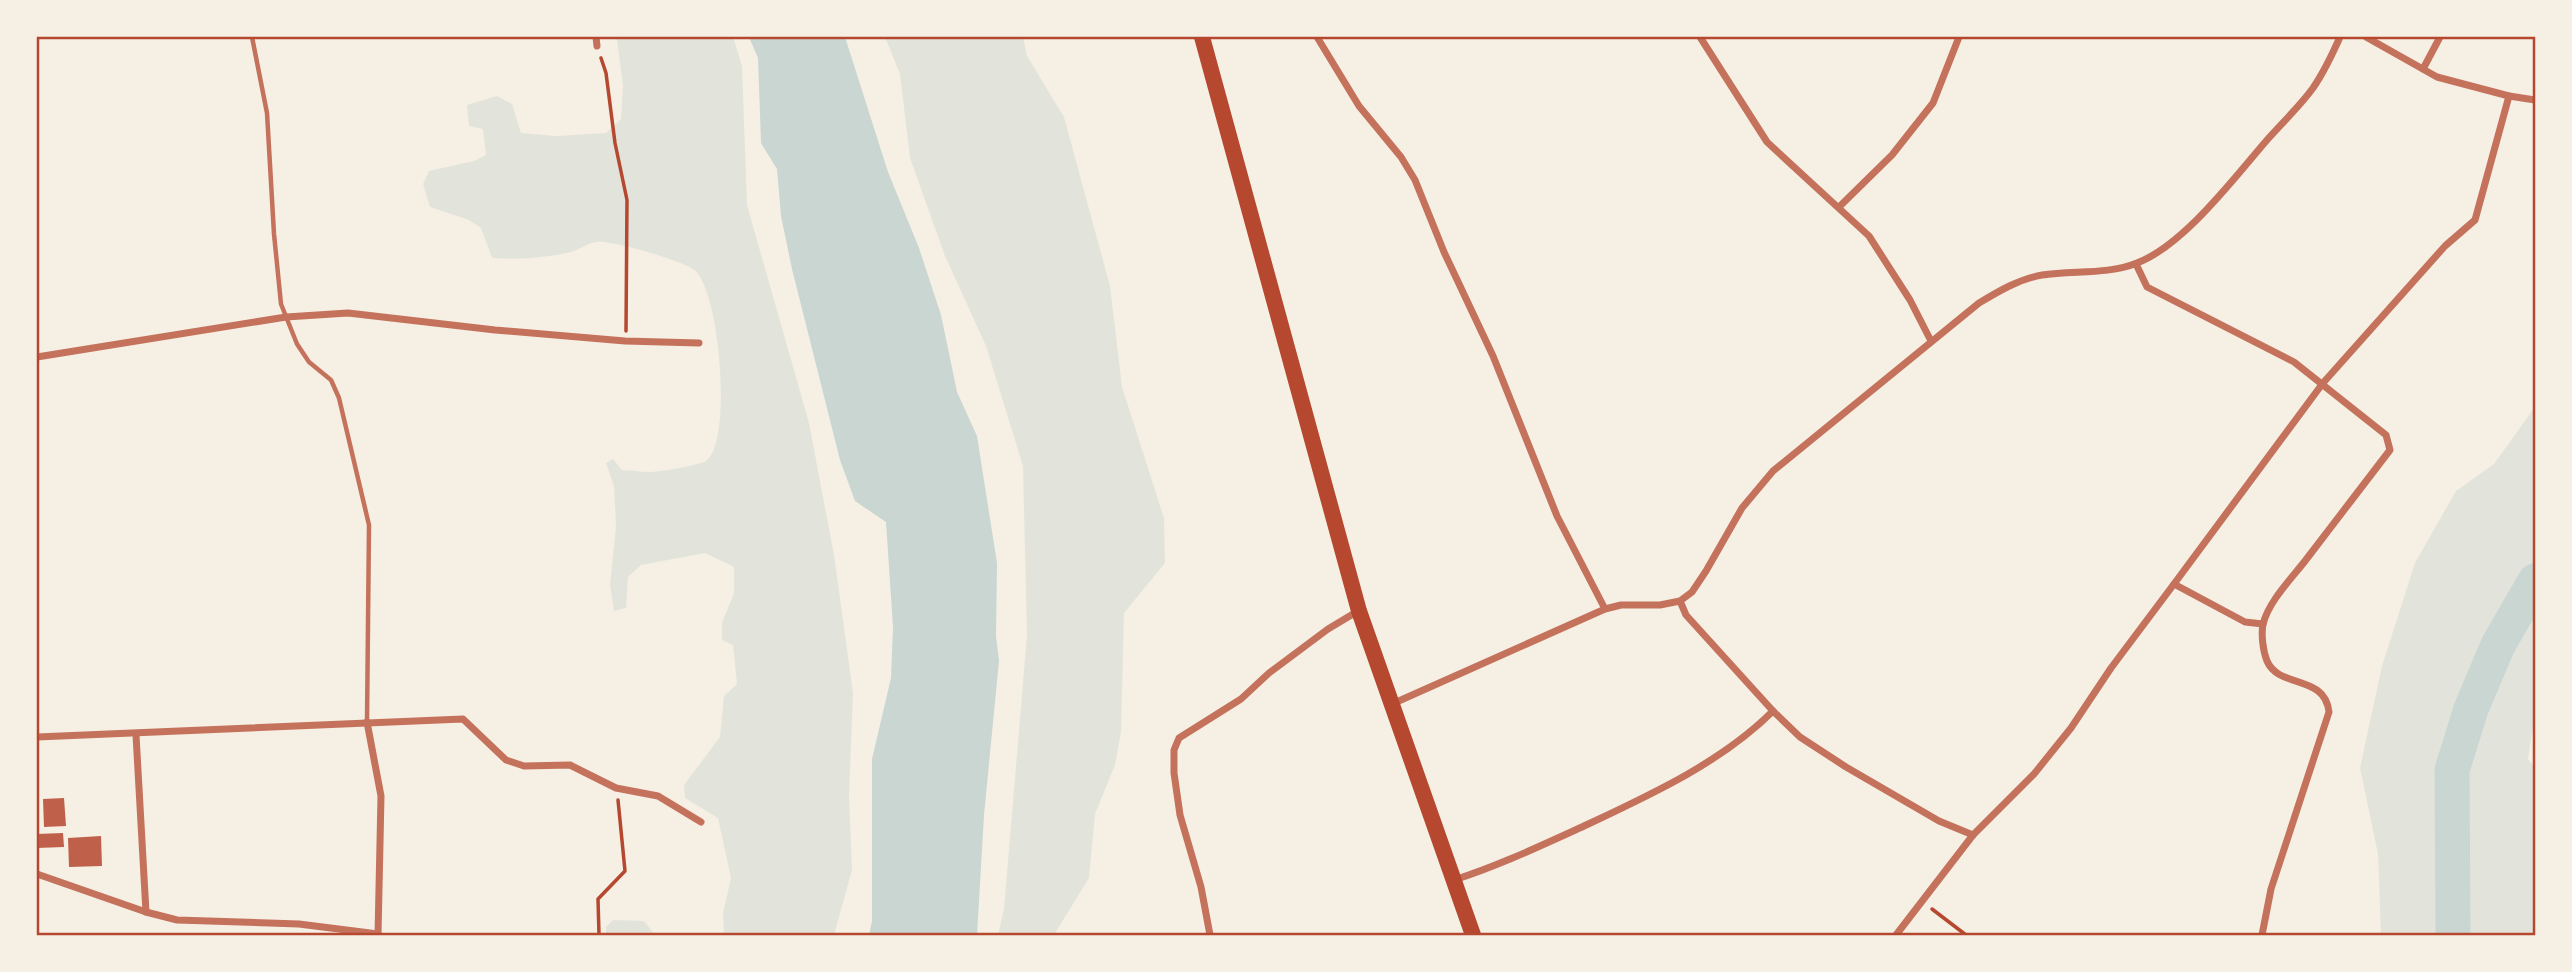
<svg xmlns="http://www.w3.org/2000/svg" width="2572" height="972" font-family="'DejaVu Sans',sans-serif">
<style>
.green{fill:#e2e4dc}
.water{fill:#c9d6d2}
.lines{fill:none;stroke-linecap:round;stroke-linejoin:round}
.river{stroke:#c9d6d2;stroke-width:35}
.building{fill:#bf614a}
.path{stroke:#b5482f;stroke-width:3.5}
.service{stroke:#c5725c;stroke-width:4.5}
.minor{stroke:#c5725c;stroke-width:7}
.primary{stroke:#b5482f;stroke-width:16}
.neatline{fill:none;stroke:#b5482f;stroke-width:2.5}
</style>
<rect width="100%" height="100%" fill="#f6efe4"/>
<!-- green -->
<g class="green">
<path d="M614,37H733L742,66L747,205L809,423L834,555L853,693L849,795L852,870L834,935H724L723,913L731,878L718,818L685,798L684,785L720,737L724,696L737,684L733,645L722,640V623L734,593V567L705,553L641,565L628,577L626,608L614,611L610,585L616,526L614,486L606,463L613,459L622,470C631,470 640,472 648,472C659,472 697,466 706,461C733,443 720,286 693,269C679,260 612,240 596,242C587,243 579,250 571,252C545,258 518,260 492,258L481,228L469,220L430,207L423,184L429,171L474,161L486,155L483,129L469,126L467,105L497,96L512,104L521,133L556,136L606,133L621,119L623,85L617,40Z"/>
<polygon points="885,37 1023,37 1027,56 1064,117 1110,286 1122,387 1164,518 1165,563 1124,613 1121,732 1115,765 1095,814 1089,878 1054,935 998,935 1004,909 1027,635 1023,466 986,346 945,256 910,158 900,74"/>
<polygon points="2535,407 2535,713 2528,759 2535,768 2535,935 2381,935 2378,854 2360,768 2382,666 2415,563 2456,491 2494,464"/>
<polygon points="613,920 644,921 655,935 606,935 606,927"/>
</g>
<!-- water -->
<polygon class="water" points="749,37 845,37 888,172 919,248 941,315 957,392 977,436 997,563 996,636 999,661 984,815 977,935 869,935 872,921 872,759 891,678 893,627 886,522 855,501 840,460 792,269 781,216 777,169 761,143 758,58"/>
<g class="lines">
<!-- river -->
<polyline class="river" points="2453,935 2452,770 2471,709 2498,645 2535,581"/>
</g>
<!-- building -->
<g class="building">
<polygon points="64,798 66,826 44,827 43,799"/>
<polygon points="63,833 64,847 37,848 37,834"/>
<polygon points="101,836 102,866 69,867 68,838"/>
</g>
<g class="lines">
<!-- path -->
<g class="path">
<polyline points="601,58 606,73 615,143 627,200 626,331"/>
<polyline points="1932,909 1966,935"/>
<polyline points="599,935 598,899 625,871 618,800"/>
</g>
<!-- service -->
<polyline class="service" points="252,37 267,113 274,234 281,304 297,344 309,362 331,380 339,398 369,525 367,722"/>
<!-- minor -->
<g class="minor">
<polyline points="596,37 597,46"/>
<polyline points="1317,37 1359,106 1401,157 1415,180 1444,252 1493,356 1557,516 1605,609"/>
<polyline points="1700,37 1767,142 1869,236 1910,300 1931,341"/>
<polyline points="2366,37 2437,77 2509,96 2535,100"/>
<polyline points="2423,69 2440,37"/>
<polyline points="1839,207 1892,155 1933,103 1959,37"/>
<path d="M2136,264L2147,287L2294,362L2386,435L2390,450C2362,487 2333,524 2305,561C2291,579 2269,601 2263,624C2261,635 2263,651 2267,661C2279,689 2325,674 2329,712L2271,889L2262,935"/>
<polyline points="37,357 286,317 348,313 495,330 625,341 699,343"/>
<polyline points="2174,584 2323,383 2445,246 2475,220 2509,96"/>
<polyline points="1680,601 1686,615 1773,711 1800,737 1846,767 1939,821 1973,835"/>
<path d="M1392,704L1605,609L1621,605H1660L1680,601L1692,592L1706,571L1742,508L1773,471L1979,303C1999,291 2019,279 2042,275C2073,270 2107,275 2137,263C2184,245 2234,178 2267,140C2282,123 2300,106 2313,88C2324,72 2332,55 2340,37"/>
<polyline points="367,722 381,796 378,935"/>
<polyline points="136,735 146,912"/>
<polyline points="37,737 463,719 506,760 524,766 570,765 616,788 658,796 701,822"/>
<polyline points="37,874 146,912 177,920 299,924 378,934"/>
<path d="M1454,880C1498,866 1540,846 1582,827C1648,796 1721,763 1773,711"/>
<polyline points="1210,935 1201,887 1180,815 1174,773 1174,750 1179,738 1241,699 1269,673 1328,629 1358,611"/>
<polyline points="1896,935 1973,835 2034,774 2071,728 2111,668 2174,584 2245,622 2263,624"/>
</g>
<!-- primary -->
<polyline class="primary" points="1202,37 1359,611 1473,935"/>
</g>
<!-- border -->
<rect width="2572" height="972" fill="none" stroke="#f6efe4" stroke-width="77"/>
<rect x="38" y="38" width="2496" height="896" class="neatline"/>
</svg>
